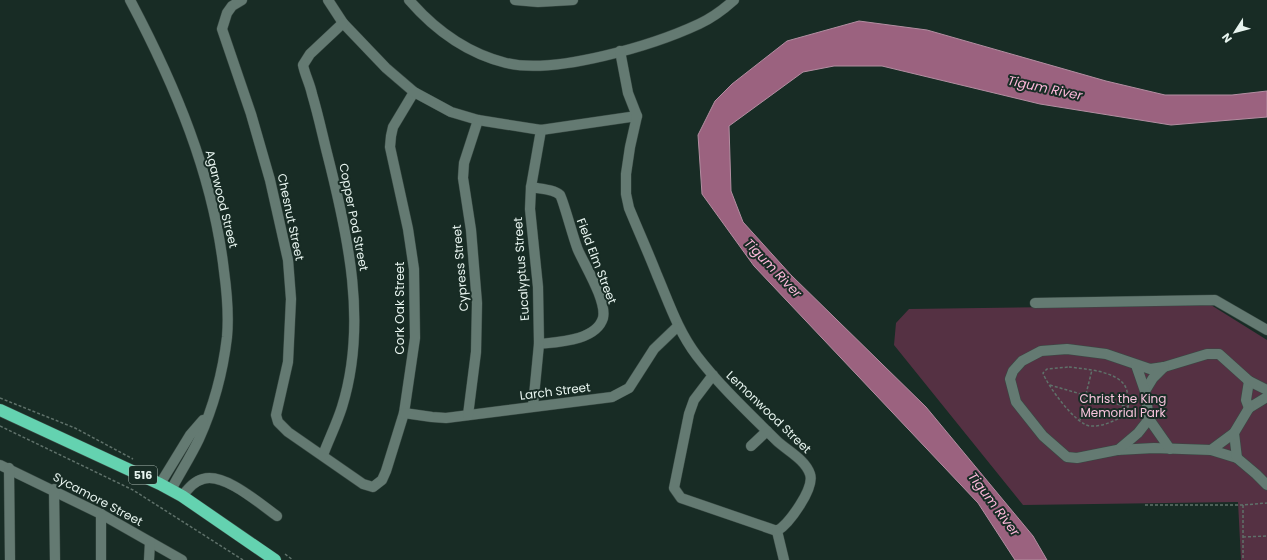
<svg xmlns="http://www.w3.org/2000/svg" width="1267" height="560" font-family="Poppins,sans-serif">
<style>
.green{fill:#553143}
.water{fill:#9b627f;stroke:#b28ea1}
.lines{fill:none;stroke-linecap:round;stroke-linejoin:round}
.minor-casing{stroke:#394a44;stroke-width:11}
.highway-casing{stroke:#394a44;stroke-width:13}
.path{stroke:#5f716a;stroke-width:1.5;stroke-dasharray:3 2;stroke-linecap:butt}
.minor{stroke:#647a72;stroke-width:10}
.highway{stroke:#64d2b0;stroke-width:12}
.labels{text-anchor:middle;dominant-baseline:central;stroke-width:4;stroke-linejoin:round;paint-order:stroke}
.shield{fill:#182c25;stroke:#a9b8b2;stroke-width:1}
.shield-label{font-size:11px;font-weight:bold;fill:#e7f4ef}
.street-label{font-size:12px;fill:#e7f4ef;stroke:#182c25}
.park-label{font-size:12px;fill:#f7c3dc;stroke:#182c25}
.water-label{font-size:13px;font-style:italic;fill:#fdb8da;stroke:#182c25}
</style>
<rect width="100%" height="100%" fill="#182c25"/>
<!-- green -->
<polygon class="green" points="1211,305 1267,340 1267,560 1241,560 1238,502 1023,505 894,345 896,323 909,309"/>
<!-- water -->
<polygon class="water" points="859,21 927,30 1106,81 1165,95 1232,95 1267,91 1267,117 1171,125 1040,104 882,66 834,66 803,72 729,126 731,191 743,222 791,275 926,407 1033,536 1047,560 1015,560 978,503 754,266 702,194 698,135 715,101 732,84 787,41"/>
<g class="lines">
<defs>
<g id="minor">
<path d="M130,0C175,85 213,175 224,271C227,293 229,315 227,337C223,371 213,408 199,439C191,456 180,473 171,490"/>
<polyline points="242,0 232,6 227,13 222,29 251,114 270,180 288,260 291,299 288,362 276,415 278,422 288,432 363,484 373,487 382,480 386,471 404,413 415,338 414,269 408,229 390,147 391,136 393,127 414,92"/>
<polyline points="328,0 343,23 386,68 414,92 451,112 478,120 541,130 637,116"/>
<path d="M409,0C435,30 466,53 506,63C555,75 654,45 699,24C712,18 724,9 734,0"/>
<polyline points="515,0 538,2 573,0"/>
<path d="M620,51L628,93L637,116L630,147L626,174V194L629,208C638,230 648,252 657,275C669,303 678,331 697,356C720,386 749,413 776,440C786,450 805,459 810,474C815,488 789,524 777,531L681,498L674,488L689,414L694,400L713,375"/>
<path d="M531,187C540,189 554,189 560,195C563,199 574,241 578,250C585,266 607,301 603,318C596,341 557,342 539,344"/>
<polyline points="1035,303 1215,300 1267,330"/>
<polyline points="1249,381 1246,400 1249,408 1267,397"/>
<polyline points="1267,390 1249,381 1219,354 1207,354 1164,367 1150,369 1106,354 1067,349 1041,351 1022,361 1013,371 1010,379 1016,402 1043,436 1067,457 1077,458 1117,450 1154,448 1211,450 1237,458 1256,474 1267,485"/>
<polyline points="1145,391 1153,378 1164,367"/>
<polyline points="533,406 539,344 538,287 530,209 531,187 541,130"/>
<polyline points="404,413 432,417 446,418 612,397 629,388 654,349 677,327"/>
<polyline points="468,415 476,352 477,303 471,230 463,178 464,163 478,120"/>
<polyline points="1149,419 1170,449"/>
<polyline points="1234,433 1237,458"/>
<polyline points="751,446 767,431"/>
<polyline points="1118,450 1138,433 1149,419 1145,391 1136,365"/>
<polyline points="1211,450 1234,433 1249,408"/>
<path d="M323,455C329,439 337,423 342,407C368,324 348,235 327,153C322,133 318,114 312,94C310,84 305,75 303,65L310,54L343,23"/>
<polyline points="0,465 101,514 182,560"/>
<polyline points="9,468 10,560"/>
<polyline points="160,484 190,435 203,420"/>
<polyline points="54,489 55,560"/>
<path d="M182,496C188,489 194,481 203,479C224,472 260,504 277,516"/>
<polyline points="101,514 101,560"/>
<polyline points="777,531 784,560"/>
<polyline points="149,560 150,542"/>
</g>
<polyline id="highway" points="0,410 160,484 182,496 275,560"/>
</defs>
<!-- minor casing -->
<use href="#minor" class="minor-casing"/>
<!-- highway casing -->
<use href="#highway" class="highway-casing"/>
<!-- path -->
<g class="path">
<path d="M1069,367C1085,369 1119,371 1126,388C1129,395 1128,406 1128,413C1117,420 1103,427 1090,426C1076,425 1047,385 1043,373L1047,369Z"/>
<polyline points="1050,385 1084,395"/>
<polygon points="1085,394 1087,394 1087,397 1084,396"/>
<polyline points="1086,394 1092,370"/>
<polyline points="1088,396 1128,407"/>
<polyline points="0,398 75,428 133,459"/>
<polyline points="1080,420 1086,397"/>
<polyline points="0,426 133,490 243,560"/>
<polyline points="1145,505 1243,505 1267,503"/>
<polyline points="1243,505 1243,560"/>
<polyline points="1243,537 1267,536"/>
<polyline points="285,554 293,560"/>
</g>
<!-- minor -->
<use href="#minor" class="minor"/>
<!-- highway -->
<use href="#highway" class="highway"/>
</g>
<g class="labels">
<!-- shield labels -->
<rect class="shield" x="129" y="466" width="28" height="18" rx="3"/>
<g class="shield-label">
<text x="143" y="475">516</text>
</g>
<!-- street labels -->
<g class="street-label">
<text transform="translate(222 199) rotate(76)">Agarwood Street</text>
<text transform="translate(291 217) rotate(78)">Chesnut Street</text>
<text transform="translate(354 217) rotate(79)">Copper Pod Street</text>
<text transform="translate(597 261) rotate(69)">Field Elm Street</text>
<text transform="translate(460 268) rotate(-95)">Cypress Street</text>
<text transform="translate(521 269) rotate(-94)">Eucalyptus Street</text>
<text transform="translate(399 308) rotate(-90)">Cork Oak Street</text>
<text transform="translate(555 391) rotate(-7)">Larch Street</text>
<text transform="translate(769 412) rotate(44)">Lemonwood Street</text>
<text transform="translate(98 499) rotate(28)">Sycamore Street</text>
</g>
<!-- park labels -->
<g class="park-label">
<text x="1123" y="398">Christ the King<tspan x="1123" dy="14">Memorial Park</tspan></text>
</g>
<!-- water labels -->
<g class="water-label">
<text transform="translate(1045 88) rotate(12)">Tigum River</text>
<text transform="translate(773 268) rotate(46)">Tigum River</text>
<text transform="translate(994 504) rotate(53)">Tigum River</text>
</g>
</g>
<!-- north arrow -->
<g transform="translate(1235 32) rotate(234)" stroke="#182c25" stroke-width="3" paint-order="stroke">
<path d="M0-3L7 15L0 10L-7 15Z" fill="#e7f4ef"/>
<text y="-6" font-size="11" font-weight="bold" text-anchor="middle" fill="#e7f4ef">N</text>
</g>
</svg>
